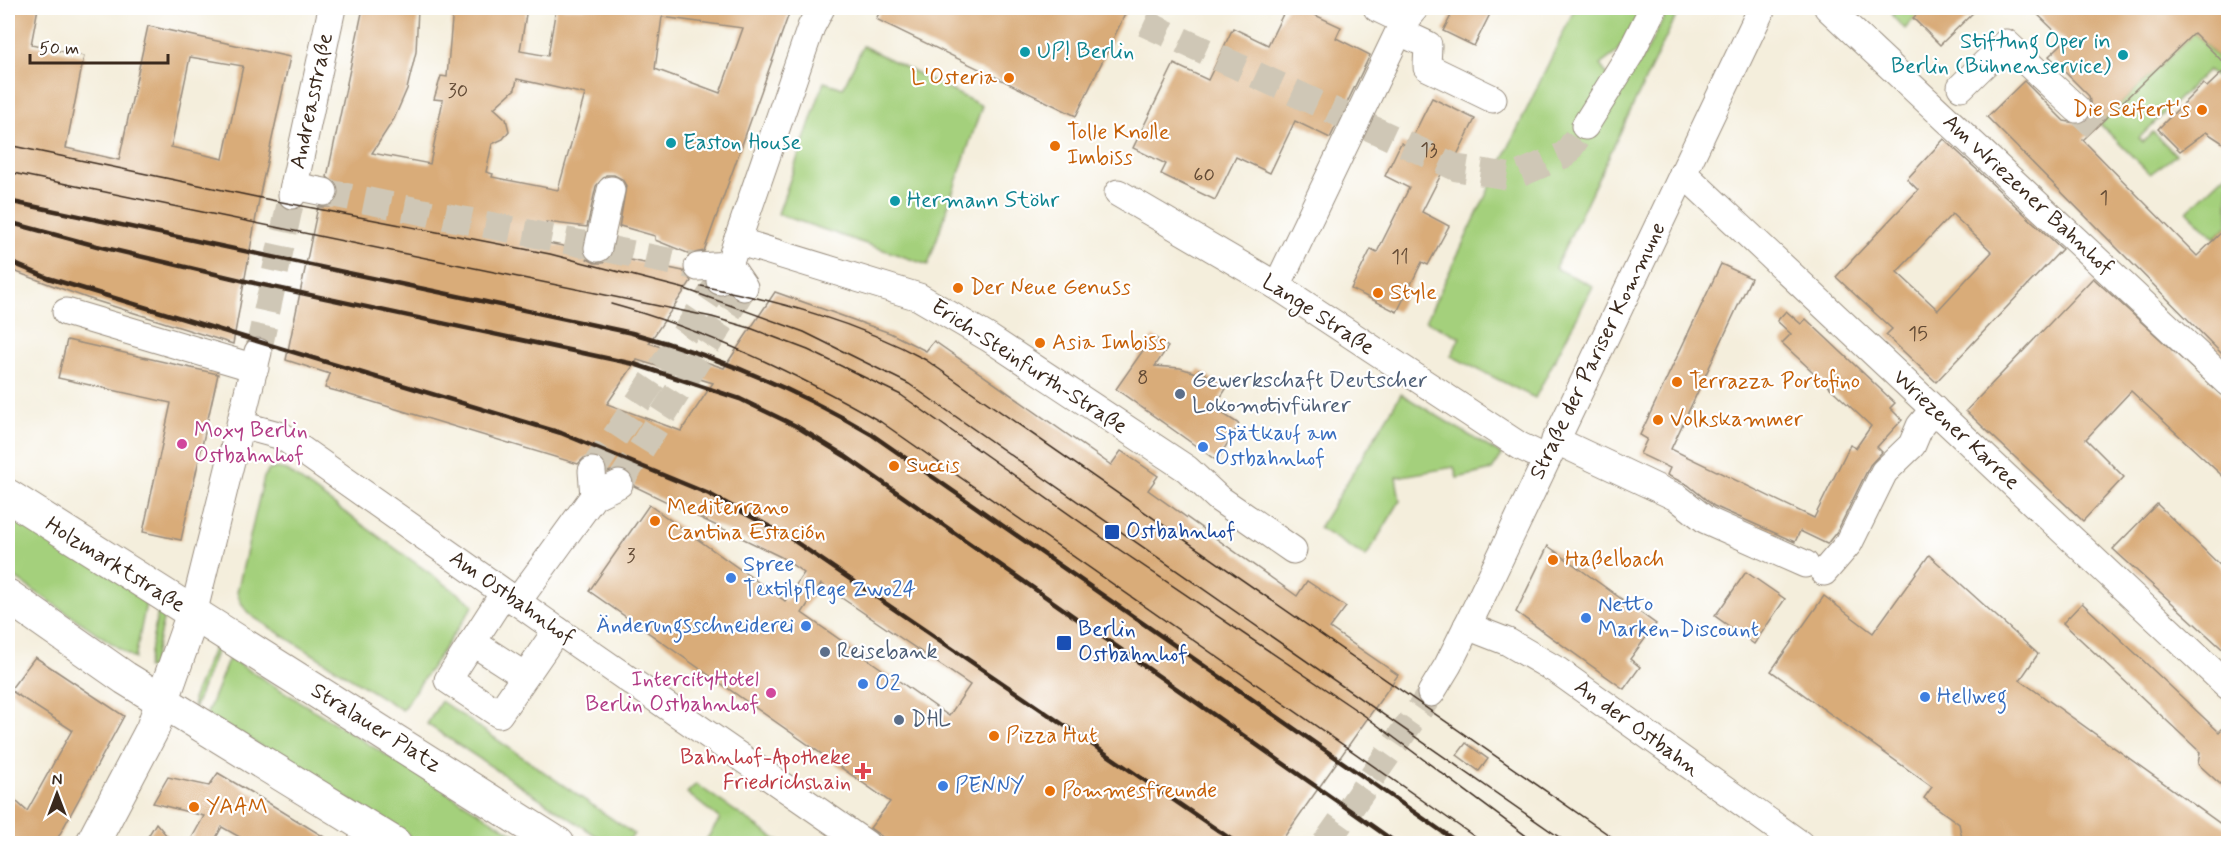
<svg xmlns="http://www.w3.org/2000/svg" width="2236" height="851" font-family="Mynerve,sans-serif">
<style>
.green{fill:#a4d07c;stroke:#707d4d;stroke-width:1.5}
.building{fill:#d9ac79;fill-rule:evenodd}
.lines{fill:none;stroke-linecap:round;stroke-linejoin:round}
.minor-tunnel{stroke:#cfc7b6;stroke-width:27;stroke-dasharray:27 14;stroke-linecap:butt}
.minor-casing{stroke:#988c7d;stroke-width:29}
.major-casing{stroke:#988c7d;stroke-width:35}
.minor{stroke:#fff;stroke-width:27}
.major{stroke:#fff;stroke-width:33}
.tram{stroke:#3b2a1e;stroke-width:1.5}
.rail{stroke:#3b2a1e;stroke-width:4.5}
.culture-dot{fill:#0f9aa8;stroke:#fff;stroke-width:2}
.food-dot{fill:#e8710a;stroke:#fff;stroke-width:2}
.service-dot{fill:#5c6f8a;stroke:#fff;stroke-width:2}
.hotel-dot{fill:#d1479c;stroke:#fff;stroke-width:2}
.shop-dot{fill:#3f7fe0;stroke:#fff;stroke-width:2}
.transit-dot{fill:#1a4fb4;stroke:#fff;stroke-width:2}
.health-dot{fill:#e0444e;stroke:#fff;stroke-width:2}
.labels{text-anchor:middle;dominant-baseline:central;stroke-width:4.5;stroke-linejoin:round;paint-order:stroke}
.number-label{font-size:20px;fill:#624a35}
.culture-label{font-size:22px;fill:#0d838f;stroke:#fff;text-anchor:start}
.food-label{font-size:22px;fill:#c56008;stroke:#fff;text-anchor:start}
.street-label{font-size:22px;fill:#3b2a1e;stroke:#fff}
.service-label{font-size:22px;fill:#4e5e75;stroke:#fff;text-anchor:start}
.hotel-label{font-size:22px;fill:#b23c85;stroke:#fff;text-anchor:start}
.shop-label{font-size:22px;fill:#366cbe;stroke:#fff;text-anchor:start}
.transit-label{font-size:22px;fill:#164399;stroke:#fff;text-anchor:start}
.health-label{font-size:22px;fill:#be3a42;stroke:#fff;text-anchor:end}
</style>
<rect width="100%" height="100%" fill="#fff"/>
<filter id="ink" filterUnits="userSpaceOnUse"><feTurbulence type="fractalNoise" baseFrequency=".0167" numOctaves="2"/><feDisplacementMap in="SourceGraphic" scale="12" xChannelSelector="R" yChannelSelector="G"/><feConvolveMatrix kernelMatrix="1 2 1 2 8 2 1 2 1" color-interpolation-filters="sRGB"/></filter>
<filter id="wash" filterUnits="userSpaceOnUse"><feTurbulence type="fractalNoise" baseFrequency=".008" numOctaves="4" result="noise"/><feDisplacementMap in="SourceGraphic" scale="24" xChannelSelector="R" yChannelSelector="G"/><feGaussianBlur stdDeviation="1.35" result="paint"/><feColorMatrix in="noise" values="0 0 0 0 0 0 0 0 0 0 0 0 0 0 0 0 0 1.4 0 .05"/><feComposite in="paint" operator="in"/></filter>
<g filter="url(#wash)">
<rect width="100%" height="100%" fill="#f4eedc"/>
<!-- green -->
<g class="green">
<polygon points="1575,8 1644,8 1616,53 1600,65 1616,87 1643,58 1669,8 1680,8 1555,268 1593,286 1535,398 1451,356 1460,337 1426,321"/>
<polygon points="1892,8 1923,8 1905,29 1893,17"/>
<polygon points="2194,33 2228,68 2228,90 2208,70 2139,138 2143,142 2153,132 2176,155 2150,174 2100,124"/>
<polygon points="863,46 982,106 928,265 778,214 824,82 843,88"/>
<polygon points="2228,172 2228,225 2215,238 2187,211"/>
<polygon points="1401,394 1502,455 1492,470 1457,478 1454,467 1396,477 1400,501 1366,557 1319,528"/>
<path d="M277,468L286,470L474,605L402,710L253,617C244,610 240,603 237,592L264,477L269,470Z"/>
<polygon points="8,511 147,598 135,659 8,573"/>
<polygon points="159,606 165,612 152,668 147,668"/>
<polygon points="213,649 217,650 194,709 193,697"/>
<polygon points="229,658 529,843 420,843 252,741 206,716"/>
<polygon points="441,701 634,834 627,843 607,843 427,724"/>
<polygon points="696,784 781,843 704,843 720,819 687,793"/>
</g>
<g id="blocks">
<!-- building -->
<g class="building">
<path d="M8,8H38L31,45L84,56L66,148L119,160L148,26L290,57L261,189L233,344L87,298L8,269ZM190,57L243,66L223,159L171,147Z"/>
<path d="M363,8H418L416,52L407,89L394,119L372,153L430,164L443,100L434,99L441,76L447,77L453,8H527L520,51L548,56L556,8H791L704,251L690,254L655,240V236L620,226L619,228L626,186L622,179L614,175H606L596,186L587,227L546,222L542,242L583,250L587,259L595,263H603L611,256L683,271L691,281L649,343L724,368L775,292L890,333L926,351L934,341L1111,465L1121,451L1158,476L1148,490L1297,596L1307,581L1346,607L1330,628L1398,675L1280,843H891L870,828L890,802L589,591L649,505L785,601L804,573L781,557L634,486L633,478L627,471L620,468L608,472L605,463L598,457L584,458L578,464L340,392L325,388L330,374L286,360L318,207H330L339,196V186L327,177ZM662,17L743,28L720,93L655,69ZM517,79L585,94L558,190L492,177L493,174L486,172L492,144L503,139L509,131L506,119L494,108L515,89ZM637,360L713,383L681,431L607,404ZM821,584L970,685L949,716L802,613Z"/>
<polygon points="882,8 1128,8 1076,116 876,19"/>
<polygon points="1286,8 1300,8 1341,27 1336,38 1370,55 1330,138 1295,121 1270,173 1236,157 1215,200 1161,174 1166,164 1133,148 1174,64 1208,80 1233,28 1268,45"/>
<polygon points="1455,8 1493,8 1474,46 1443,31"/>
<polygon points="1923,8 1978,8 1940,45 1913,18"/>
<polygon points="2031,8 2229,8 2229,147 2206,132 2180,151 2158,129 2203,84 2207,87 2228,67 2194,33 2083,140 2197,256 2229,225 2229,361 1987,117 2024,81 2064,121 2081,124 2088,120 2092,113 2089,96 2049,56 2065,41"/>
<polygon points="1432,98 1475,119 1456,157 1451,155 1422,212 1449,226 1428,265 1422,262 1397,312 1351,289 1371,249 1377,252 1409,188 1385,176 1401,143 1408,146"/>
<path d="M1944,139L2062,249L1936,382L1886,335L1892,329L1836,277L1918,190L1907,179ZM1952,214L1992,252L1938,310L1897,272Z"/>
<polygon points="1721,264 1751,278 1671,449 1814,518 1850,445 1856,448 1871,426 1782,343 1791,334 1777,321 1786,311 1801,324 1806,319 1895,403 1890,408 1902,420 1877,447 1882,452 1870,465 1838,530 1827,544 1800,531 1795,542 1714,506 1688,485 1667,475 1670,468 1640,454 1647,439 1640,435"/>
<polygon points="2093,278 2229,402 2229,482 2131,391 2086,439 2124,477 2083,521 1966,411"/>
<polygon points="1153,336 1168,347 1155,366 1180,368 1196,373 1199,369 1226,389 1214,408 1239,424 1217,461 1116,389"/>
<polygon points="67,340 218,374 181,540 143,532 171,403 58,378"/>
<polygon points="2157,504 2229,574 2229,655 2113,549"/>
<polygon points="1548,546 1656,624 1630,659 1640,667 1624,689 1516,612"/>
<polygon points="1929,555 2038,654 2020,680 2229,830 2229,843 1987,843 1984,841 1963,843 1959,824 1924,798 1932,787 1771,671 1824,596 1873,633"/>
<polygon points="1746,572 1785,599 1754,644 1715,616"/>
<polygon points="2082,603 2219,732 2229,722 2229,792 2198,764 2200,752 2063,623"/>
<polygon points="35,657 124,716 55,843 8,843 8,794 27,811 72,730 10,690"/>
<polygon points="1466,743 1488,759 1479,771 1457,755"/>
<polygon points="218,773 262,799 334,843 250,843 222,827 213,843 189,843 204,816 153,803 168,777 209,786"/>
<polygon points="156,823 173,843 144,843"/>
</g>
</g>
</g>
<g filter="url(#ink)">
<use href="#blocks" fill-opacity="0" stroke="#988c7d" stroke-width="1.5"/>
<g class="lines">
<!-- minor-tunnel -->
<g class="minor-tunnel">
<polyline points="1144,23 1457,168 1513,177 1566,154 1585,126"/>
<polyline points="2077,109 2096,127"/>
<polyline points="324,192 698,267"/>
<polyline points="258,352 292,195"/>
<polyline points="592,471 720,281"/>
<polyline points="619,484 744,287"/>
<polyline points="1325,844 1431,693"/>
</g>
<defs>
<g id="minor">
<polyline points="1377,8 1404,21"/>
<polyline points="1828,8 2228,383"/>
<polyline points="1400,32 1428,45 1427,67 1493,99"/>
<polyline points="1961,87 2006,43 2077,109"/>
<polyline points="1585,126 1630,54 1653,8"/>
<polyline points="1683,173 2228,686"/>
<polyline points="294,186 324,192"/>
<polyline points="1118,193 1277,286 1520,446 1547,459"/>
<polyline points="292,195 332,8"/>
<polyline points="737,241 919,297 989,338 1187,469 1218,498 1293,550"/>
<polyline points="598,248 611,190"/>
<polyline points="729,265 744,287"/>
<polyline points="698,267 729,265"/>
<polyline points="720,281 729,265 811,27 821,8"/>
<polyline points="1277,286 1404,21 1415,8"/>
<polyline points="66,312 255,368"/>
<polyline points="241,425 282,436 557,630 866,844"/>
<polyline points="1555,440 1678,498 1706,520 1805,564"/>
<polyline points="592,471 594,496"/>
<polyline points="1824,572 1849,543 1884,472 1912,445 1920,426 1934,409"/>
<polyline points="504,593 448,680 499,714 557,630"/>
<polyline points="517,602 594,496 619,484"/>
<polyline points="193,614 258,352"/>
<polyline points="1467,626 1508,642 1558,671 1800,844"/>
<polyline points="472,642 525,676"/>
<polyline points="1431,693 1448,665 1479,602 1762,8"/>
</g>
<g id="major">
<polyline points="8,496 558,844"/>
<polyline points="8,596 125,678 395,844"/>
<polyline points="92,844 152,730 193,614"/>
</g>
</defs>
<!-- minor casing -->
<use href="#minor" class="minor-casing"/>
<!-- major casing -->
<use href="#major" class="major-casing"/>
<!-- minor -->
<use href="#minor" class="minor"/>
<!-- major -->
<use href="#major" class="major"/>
<!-- tram -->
<g class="tram">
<polyline points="8,145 261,198 550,254 685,289 804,332 909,384 1569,844"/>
<polyline points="8,172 712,317 750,328 808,350 901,395 1114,546 1365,716 1537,844"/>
<path d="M701,286C779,301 856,322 926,360L1622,844"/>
<path d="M611,304C706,330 795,373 881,422L1485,844"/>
</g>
<!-- rail -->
<g class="rail">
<path d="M8,201L632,333C717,356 796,389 871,434L1460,844"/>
<polyline points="8,222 97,246 245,281 634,364 740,399 796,426 845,456 1398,844"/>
<polyline points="8,261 48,278 561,433 709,494 787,536 1238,844"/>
</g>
</g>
</g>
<!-- markers -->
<g class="culture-dot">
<circle cx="1025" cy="52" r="6"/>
<circle cx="2123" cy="55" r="6"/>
<circle cx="671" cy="143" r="6"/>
<circle cx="895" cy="201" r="6"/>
</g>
<g class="food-dot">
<circle cx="1009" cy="78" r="6"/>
<circle cx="2202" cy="110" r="6"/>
<circle cx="1055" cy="146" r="6"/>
<circle cx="958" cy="288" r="6"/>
<circle cx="1378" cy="293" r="6"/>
<circle cx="1040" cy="343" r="6"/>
<circle cx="1677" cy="382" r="6"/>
<circle cx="1658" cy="420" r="6"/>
<circle cx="894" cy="466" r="6"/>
<circle cx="655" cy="521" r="6"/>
<circle cx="1553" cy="560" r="6"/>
<circle cx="994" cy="736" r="6"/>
<circle cx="1050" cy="791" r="6"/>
<circle cx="194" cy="807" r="6"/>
</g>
<g class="service-dot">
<circle cx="1180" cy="394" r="6"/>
<circle cx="825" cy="652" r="6"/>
<circle cx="899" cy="720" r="6"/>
</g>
<g class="hotel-dot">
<circle cx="182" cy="444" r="6"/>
<circle cx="771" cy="693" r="6"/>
</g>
<g class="shop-dot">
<circle cx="1203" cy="447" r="6"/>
<circle cx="731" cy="578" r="6"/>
<circle cx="1586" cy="618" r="6"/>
<circle cx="806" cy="626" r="6"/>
<circle cx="863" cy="684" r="6"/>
<circle cx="1925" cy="697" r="6"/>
<circle cx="943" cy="786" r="6"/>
</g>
<g class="transit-dot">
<rect x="1104" y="524" width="16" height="16" rx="3"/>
<rect x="1056" y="635" width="16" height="16" rx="3"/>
</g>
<path class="health-dot" d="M860 762h6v6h6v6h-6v6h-6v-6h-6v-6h6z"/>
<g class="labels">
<!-- number labels -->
<g class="number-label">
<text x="458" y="91">30</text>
<text x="1429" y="150">13</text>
<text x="1204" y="175">60</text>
<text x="2104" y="198">1</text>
<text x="1400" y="257">11</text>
<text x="1918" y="334">15</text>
<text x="1143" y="378">8</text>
<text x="631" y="556">3</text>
</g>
<!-- culture labels -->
<g class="culture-label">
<text x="2111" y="42" text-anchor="end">Stiftung Oper in<tspan x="2111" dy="25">Berlin (Bühnenservice)</tspan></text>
<text x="1037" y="52">UP! Berlin</text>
<text x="683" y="143">Easton House</text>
<text x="907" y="201">Hermann Stöhr</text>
</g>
<!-- food labels -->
<g class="food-label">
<text x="997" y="78" text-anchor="end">L'Osteria</text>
<text x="2190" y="110" text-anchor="end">Die Seifert's</text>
<text x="1067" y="133">Tolle Knolle<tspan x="1067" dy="25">Imbiss</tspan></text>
<text x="970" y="288">Der Neue Genuss</text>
<text x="1390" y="293">Style</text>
<text x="1052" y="343">Asia Imbiss</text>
<text x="1689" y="382">Terrazza Portofino</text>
<text x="1670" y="420">Volkskammer</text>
<text x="906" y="466">Succis</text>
<text x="667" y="508">Mediterrano<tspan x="667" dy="25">Cantina Estación</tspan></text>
<text x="1565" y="560">Haßelbach</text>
<text x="1006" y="736">Pizza Hut</text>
<text x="1062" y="791">Pommesfreunde</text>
<text x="206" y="807">YAAM</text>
</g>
<!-- street labels -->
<g class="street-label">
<text transform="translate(312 101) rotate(-78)">Andreasstraße</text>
<text transform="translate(2028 195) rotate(43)">Am Wriezener Bahnhof</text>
<text transform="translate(1318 315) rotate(33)">Lange Straße</text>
<text transform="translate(1598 351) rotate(-64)">Straße der Pariser Kommune</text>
<text transform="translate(1029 367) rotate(33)">Erich-Steinfurth-Straße</text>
<text transform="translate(1956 430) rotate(43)">Wriezener Karree</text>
<text transform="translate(115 565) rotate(32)">Holzmarktstraße</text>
<text transform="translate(512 598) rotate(35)">Am Ostbahnhof</text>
<text transform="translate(376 728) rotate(32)">Stralauer Platz</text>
<text transform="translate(1637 728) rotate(36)">An der Ostbahn</text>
</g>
<!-- service labels -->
<g class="service-label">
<text x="1192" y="381">Gewerkschaft Deutscher<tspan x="1192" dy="25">Lokomotivführer</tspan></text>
<text x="837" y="652">Reisebank</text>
<text x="911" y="720">DHL</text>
</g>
<!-- hotel labels -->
<g class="hotel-label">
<text x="194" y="431">Moxy Berlin<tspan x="194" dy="25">Ostbahnhof</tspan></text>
<text x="759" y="680" text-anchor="end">IntercityHotel<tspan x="759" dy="25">Berlin Ostbahnhof</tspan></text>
</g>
<!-- shop labels -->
<g class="shop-label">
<text x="1215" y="434">Spätkauf am<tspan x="1215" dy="25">Ostbahnhof</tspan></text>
<text x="743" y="565">Spree<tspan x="743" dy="25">Textilpflege Zwo24</tspan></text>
<text x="1598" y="605">Netto<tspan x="1598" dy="25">Marken-Discount</tspan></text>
<text x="794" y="626" text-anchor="end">Änderungsschneiderei</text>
<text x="875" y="684">O2</text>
<text x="1937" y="697">Hellweg</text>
<text x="955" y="786">PENNY</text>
</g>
<!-- transit labels -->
<g class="transit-label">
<text x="1126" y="532">Ostbahnhof</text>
<text x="1078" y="630">Berlin<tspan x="1078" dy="25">Ostbahnhof</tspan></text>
</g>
<!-- health labels -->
<g class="health-label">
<text x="851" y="758">Bahnhof-Apotheke<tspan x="851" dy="25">Friedrichshain</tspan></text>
</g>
</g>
<!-- margin -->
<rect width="2236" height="851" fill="none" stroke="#fff" stroke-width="30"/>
<!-- north arrow -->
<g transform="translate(57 794)" stroke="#ffffff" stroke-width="4.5" paint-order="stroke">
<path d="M0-4.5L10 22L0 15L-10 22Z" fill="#3b2a1e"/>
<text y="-9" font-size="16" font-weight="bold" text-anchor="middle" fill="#3b2a1e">N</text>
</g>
<!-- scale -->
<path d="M30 54v9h138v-9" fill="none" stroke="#3b2a1e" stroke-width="3"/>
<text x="39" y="54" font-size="18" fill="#3b2a1e" stroke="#ffffff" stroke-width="4.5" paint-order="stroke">50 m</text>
</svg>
